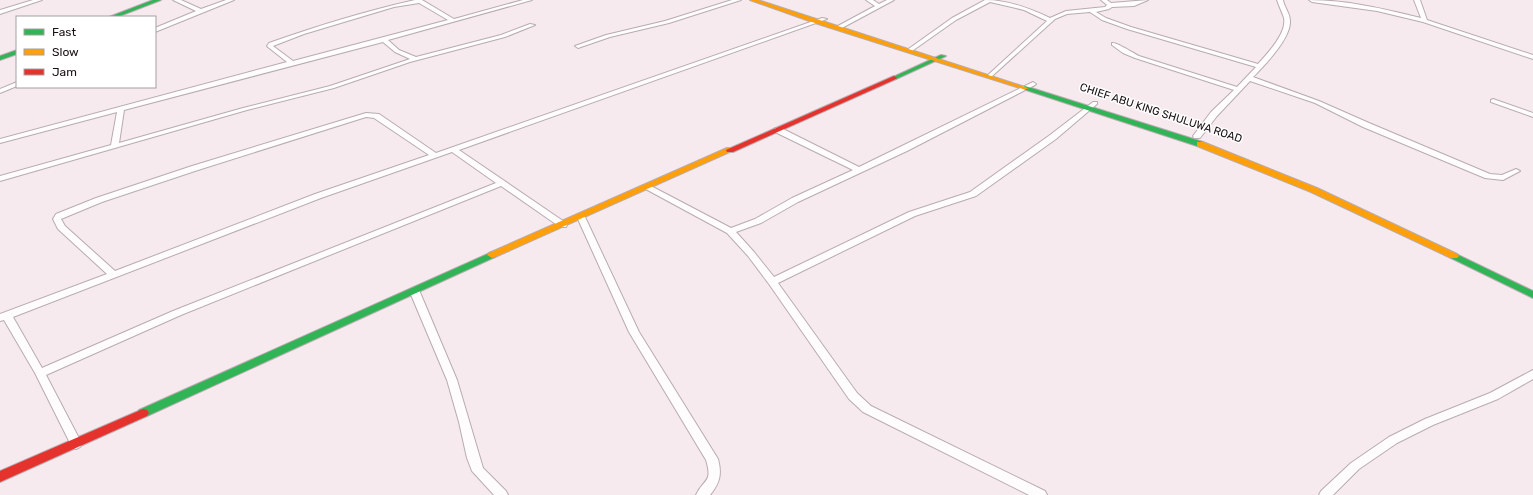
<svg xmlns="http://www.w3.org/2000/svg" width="1533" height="495" font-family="Rubik,sans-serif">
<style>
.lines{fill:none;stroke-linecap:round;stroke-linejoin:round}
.street-casing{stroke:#b7acb0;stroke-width:2}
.fast-casing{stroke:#b7acb0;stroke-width:2}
.slow-casing{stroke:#b7acb0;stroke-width:2}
.jam-casing{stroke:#b7acb0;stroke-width:2}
.street{fill:#fefcfd;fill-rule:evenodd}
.fast{fill:#30b455;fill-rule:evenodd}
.slow{fill:#ff9f0a;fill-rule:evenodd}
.jam{fill:#e5322d;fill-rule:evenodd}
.labels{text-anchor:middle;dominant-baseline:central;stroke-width:3;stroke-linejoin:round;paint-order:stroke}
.street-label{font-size:11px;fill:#180f13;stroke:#fff}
</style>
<rect width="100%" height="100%" fill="#f7eaef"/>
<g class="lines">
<defs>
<g id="street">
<polygon points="33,0 42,0 0,14 0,10"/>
<polygon points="173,0 181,0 201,9 226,0 234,0 155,32 155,28 196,11"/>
<path d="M415,0H422L454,19L523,0H532L388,40L399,50L416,57L501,35L530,24L535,25L505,37L410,62L334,88L247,110L0,181V176L111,145L117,112L0,143V139L287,62L268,47L267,46L269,43C317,26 366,11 415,0ZM419,3L448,20L293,61L273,46L304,34L394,7ZM383,42L395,52L410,59L330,86L243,108L119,143L124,110Z"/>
<polygon points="732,0 741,0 669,23 610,37 578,48 575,46 606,35 665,21"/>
<polygon points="866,0 873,0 879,4 887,0 894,0 840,29 836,29 836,27 875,6"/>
<path d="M985,0C1008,0 1029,8 1050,18L1066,11L1105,7L1107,5L1101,0H1107L1111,3L1148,0L1134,6L1112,7L1109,9L1096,12L1106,18L1131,27L1258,64C1268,53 1287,33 1284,18C1282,12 1279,6 1277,0H1283C1284,7 1290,13 1290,21C1291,38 1265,65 1253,77L1319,101L1369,123L1490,174L1502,175L1516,169L1520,171L1503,180L1485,178L1363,127L1315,103L1250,81L1217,116L1200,138H1194L1193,136L1211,112L1234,90L1135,58L1123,53L1112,45V43C1117,42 1133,53 1139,56L1237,87L1256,67L1127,29L1102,20L1090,12L1067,14L1055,19L990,78L988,77V75L1047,21L1024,10L990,2L956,20L912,51L907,50L952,18Z"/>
<path d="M1309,0C1347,0 1385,9 1421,18L1414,0H1420L1427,20L1533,55V59L1423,22L1377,11L1312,2Z"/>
<path d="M822,18L827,19L459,150L566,223L567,225L566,227H560L501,186L181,315L46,375L82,444L80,447L76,449L72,447L35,373L4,320L0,321V314L107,274L58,229L53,219L56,214L96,198L192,166L366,113L379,114L436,153ZM366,117L374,118L429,155L315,194L115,271L65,226L61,219L102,202L198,170ZM452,152L496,183L173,311L42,368L13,317L321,198Z"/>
<polygon points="17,82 17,86 0,93 0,89"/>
<polygon points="1033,82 1036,84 1035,85 907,151 798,202 761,223 736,232 754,252 774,277 909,212 970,192 1050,135 1093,102 1097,102 1097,104 1056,139 976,196 915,216 778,283 857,393 871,406 1045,491 1047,495 1029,495 863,412 849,399 769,284 748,256 727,233 642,187 643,185 649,185 731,228 755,219 792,198 853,170 775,132 775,128 781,128 859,167"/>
<polygon points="1493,99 1533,113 1533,117 1491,102 1491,100"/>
<path d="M581,214L585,217L639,332L718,459C722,474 720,483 710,495H696C704,478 713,483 706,460L629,332L577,217Z"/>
<polygon points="414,287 419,290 457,380 483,468 506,491 508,495 494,495 472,471 467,458 459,422 447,380 409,290"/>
<polygon points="1533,370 1533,379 1498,399 1433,425 1397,443 1359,469 1333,495 1319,495 1321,491 1351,463 1389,437 1425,419 1490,393"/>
</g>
<g id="fast">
<polygon points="153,0 161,0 117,17 109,17"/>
<polygon points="17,50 17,54 0,60 0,56"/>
<polygon points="941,55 946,56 896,79 891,78"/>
<polygon points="1025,86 1203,142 1204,144 1200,146 1197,146 1023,89 1022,88"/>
<polygon points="492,252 495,253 497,255 495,257 147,416 143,417 139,416 137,413 139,410"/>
<polygon points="1454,253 1533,291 1533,298 1451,258 1449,256 1451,254"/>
</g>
<g id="slow">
<polygon points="750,0 758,0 1028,88 1027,89 1023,89 815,23"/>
<polygon points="1197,142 1203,142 1317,188 1457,254 1459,256 1457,258 1451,258 1311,192 1197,146"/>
<polygon points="727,148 733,148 734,150 495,257 492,258 487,255 489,253"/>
</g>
<g id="jam">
<polygon points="894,76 897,78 896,79 733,152 727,152 726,150"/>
<polygon points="143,409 147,410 149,413 147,416 0,482 0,471"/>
</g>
</defs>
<!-- street casing -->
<use href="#street" class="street-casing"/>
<!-- fast casing -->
<use href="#fast" class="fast-casing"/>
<!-- slow casing -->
<use href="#slow" class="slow-casing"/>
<!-- jam casing -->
<use href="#jam" class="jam-casing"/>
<!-- street -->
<use href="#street" class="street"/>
<!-- fast -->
<use href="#fast" class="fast"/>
<!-- slow -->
<use href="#slow" class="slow"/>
<!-- jam -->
<use href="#jam" class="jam"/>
</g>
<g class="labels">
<!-- street labels -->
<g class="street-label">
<text transform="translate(1161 113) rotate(18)">CHIEF ABU KING SHULUWA ROAD</text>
</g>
</g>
<!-- legend -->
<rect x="16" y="16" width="140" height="72" fill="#ffffff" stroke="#a39fa1"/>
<rect x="24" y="29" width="20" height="6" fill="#30b455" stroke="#a39fa1"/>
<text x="52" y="36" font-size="12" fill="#180f13">Fast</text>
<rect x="24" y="49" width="20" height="6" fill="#ff9f0a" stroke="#a39fa1"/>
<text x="52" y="56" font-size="12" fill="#180f13">Slow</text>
<rect x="24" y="69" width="20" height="6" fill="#e5322d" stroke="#a39fa1"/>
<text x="52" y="76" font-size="12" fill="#180f13">Jam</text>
</svg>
